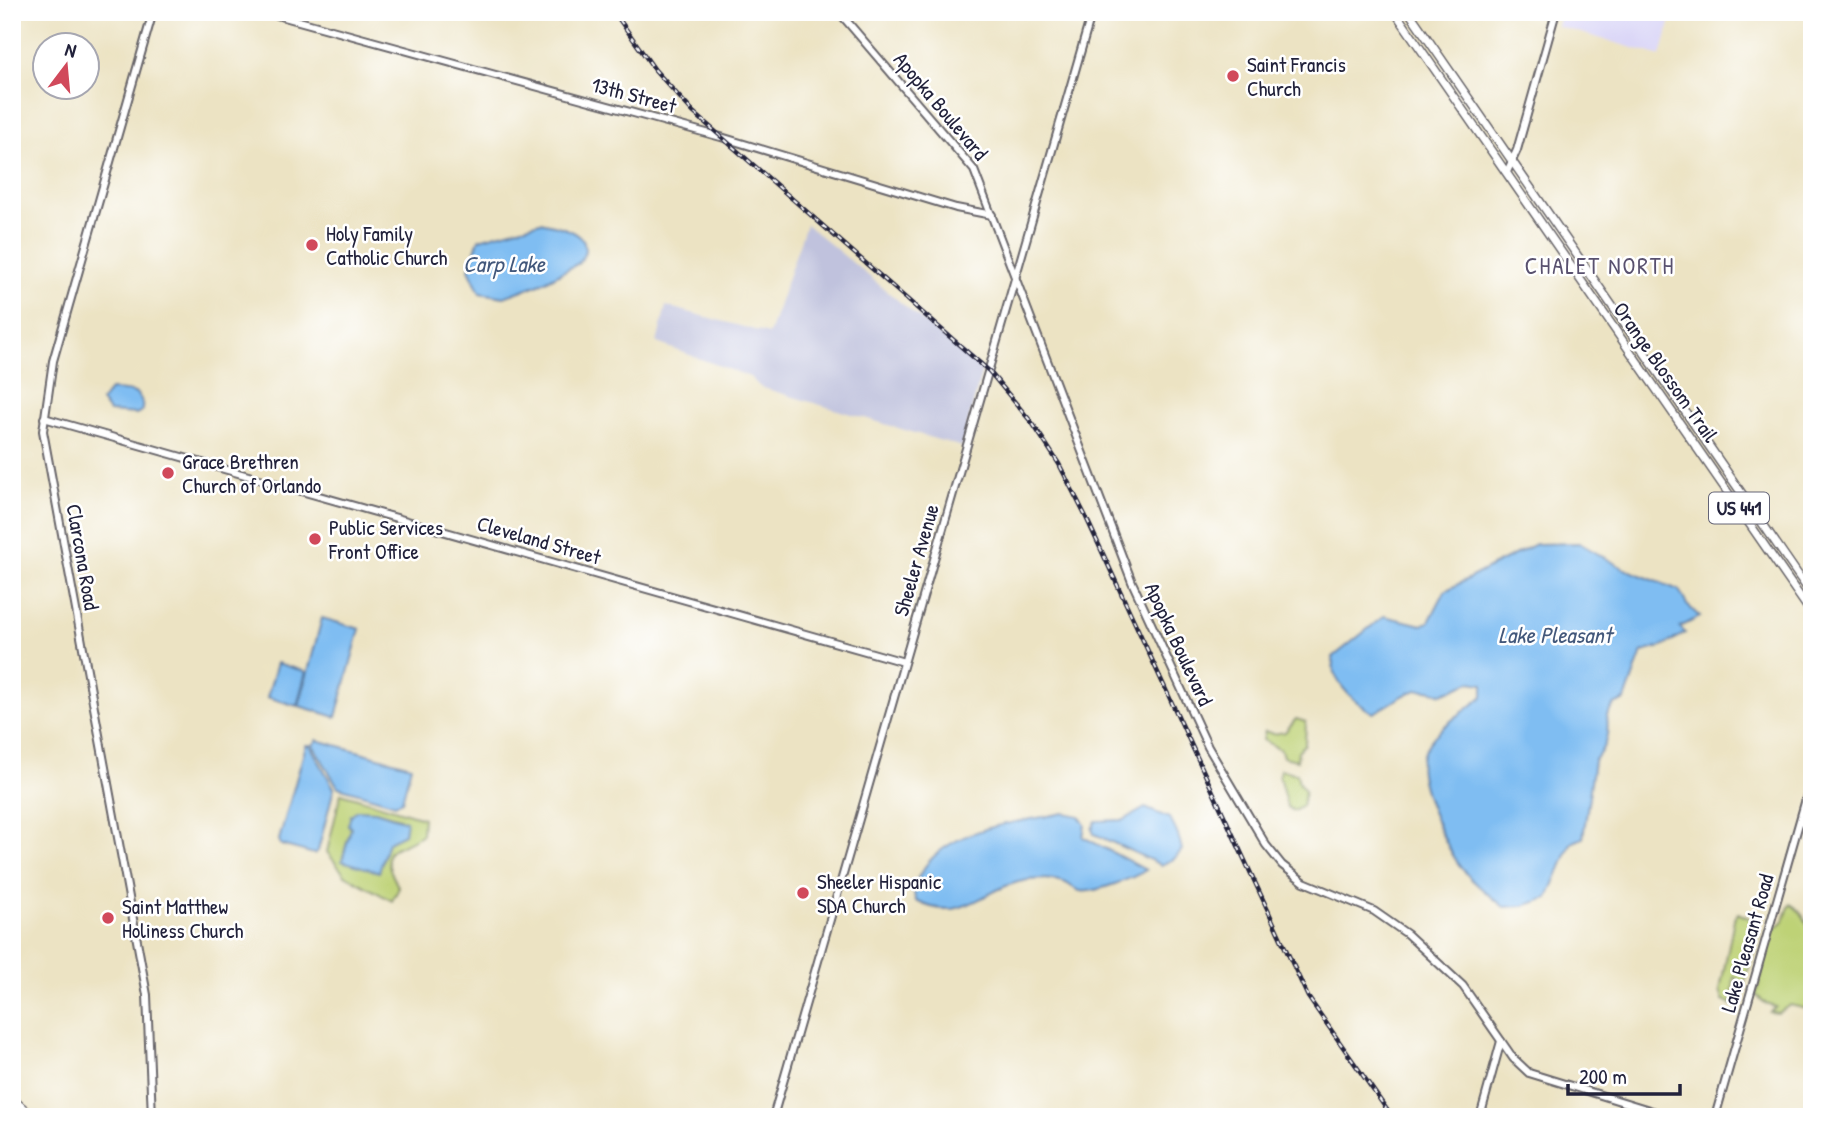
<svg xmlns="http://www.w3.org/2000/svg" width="1824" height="1129" font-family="'Patrick Hand',sans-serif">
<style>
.built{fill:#dad6f7}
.industrial{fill:#c0c2dd}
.green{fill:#bed276;stroke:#707a58;stroke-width:2;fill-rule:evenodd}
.water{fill:#7fbdf2;stroke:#507096;stroke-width:2}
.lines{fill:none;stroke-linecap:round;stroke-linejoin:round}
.secondary-casing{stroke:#69666b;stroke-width:10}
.primary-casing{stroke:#69666b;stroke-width:10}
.highway-casing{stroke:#69666b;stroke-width:12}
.secondary{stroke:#fff;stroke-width:6}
.primary{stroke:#fff;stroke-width:7}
.highway{stroke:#fff;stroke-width:9}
.rail-casing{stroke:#22223b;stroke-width:4.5}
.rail{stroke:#fff;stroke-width:2;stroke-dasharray:5;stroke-linecap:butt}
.poi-dot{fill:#d1495b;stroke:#fff;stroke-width:2.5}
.labels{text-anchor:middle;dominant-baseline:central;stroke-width:5;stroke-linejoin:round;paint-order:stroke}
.shield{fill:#fff;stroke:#646476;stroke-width:2}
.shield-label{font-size:19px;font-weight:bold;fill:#22223b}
.poi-label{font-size:21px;fill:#22223b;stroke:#fff;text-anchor:start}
.street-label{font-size:21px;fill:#22223b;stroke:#fff}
.water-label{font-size:23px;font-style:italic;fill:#43587b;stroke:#fff}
.neighbourhood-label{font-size:23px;letter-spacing:2px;fill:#59516f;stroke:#fff}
</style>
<rect width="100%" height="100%" fill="#fff"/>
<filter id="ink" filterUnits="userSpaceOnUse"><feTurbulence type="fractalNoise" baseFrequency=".0143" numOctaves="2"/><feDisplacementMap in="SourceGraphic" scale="14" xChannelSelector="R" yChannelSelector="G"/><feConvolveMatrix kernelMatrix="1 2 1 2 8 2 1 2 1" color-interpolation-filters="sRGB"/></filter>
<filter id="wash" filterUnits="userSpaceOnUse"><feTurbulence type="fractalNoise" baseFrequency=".00686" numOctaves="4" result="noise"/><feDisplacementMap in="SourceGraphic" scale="28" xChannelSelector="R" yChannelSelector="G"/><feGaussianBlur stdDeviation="1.57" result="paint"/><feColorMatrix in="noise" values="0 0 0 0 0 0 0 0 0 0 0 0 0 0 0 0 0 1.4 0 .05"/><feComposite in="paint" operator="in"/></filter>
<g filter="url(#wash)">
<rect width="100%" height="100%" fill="#ece3c3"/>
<!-- built -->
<polygon class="built" points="1561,12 1673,12 1661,56 1557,26"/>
<!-- industrial -->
<polygon class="industrial" points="806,224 982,370 962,447 760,387 750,377 657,343 666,306 769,334"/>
<!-- green -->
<g class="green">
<polygon points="1296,719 1306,722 1305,744 1298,751 1297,760 1283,757 1281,750 1263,740 1265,731 1273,734 1285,732"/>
<polygon points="1280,769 1297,774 1299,783 1305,791 1302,806 1294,811 1287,807 1279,776"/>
<path d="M341,793L423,818L422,834C394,854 374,842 399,888L392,901L345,875L327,852ZM375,811L400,818L404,834L388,841L379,872L342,860L351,828L348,824Z"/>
<path d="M1790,904C1823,922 1812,979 1812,1010L1790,1005L1778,1013L1770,1012L1776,1007L1766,1004L1756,995L1773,930L1784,921Z"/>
<polygon points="1738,913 1755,921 1759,933 1744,984 1734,977 1732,1005 1723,1001 1720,990 1734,919"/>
</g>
<!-- water -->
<g class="water">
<path d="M540,222C561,226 600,234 579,263L542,283L504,297L480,293L469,269L479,239Z"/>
<path d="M110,390C127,391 145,389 142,411L136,414L109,412L101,401Z"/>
<path d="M1579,543L1625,569L1679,590L1687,605L1700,617L1680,627L1685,633L1661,647L1642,652L1625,700L1614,705L1607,715C1609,734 1607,746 1594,761L1583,838L1571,843L1548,898L1523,906L1504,907C1491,896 1475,885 1464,871C1448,853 1413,779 1422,756C1433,728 1462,715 1483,696V684L1470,682L1442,694C1410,681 1401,701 1373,713C1353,701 1331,682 1333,657L1384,616L1422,625L1429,622L1445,591L1498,563L1536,544Z"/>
<polygon points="322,618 360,629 336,717 299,706"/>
<polygon points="277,663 306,672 297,706 267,697"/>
<polygon points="317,740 411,766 402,801 395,804 338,787 313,745"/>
<polygon points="306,745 310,745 334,788 318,851 314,854 281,845 279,840"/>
<path d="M1145,808L1169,818C1175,827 1180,839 1182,850L1174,859L1161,865L1094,834L1092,829L1096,821L1124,820Z"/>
<polygon points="357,810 375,811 406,821 404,834 388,842 379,872 342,861 351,828 348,825 351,815"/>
<path d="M1064,813L1079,816L1085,825L1083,837L1146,870C1136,877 1093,894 1080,891C1075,890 1070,885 1066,883C1054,878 1040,879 1028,880C983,886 966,926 916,901C912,892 915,884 919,876C945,827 1015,823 1064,813Z"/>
</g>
</g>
<g filter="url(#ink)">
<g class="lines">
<defs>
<g id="secondary">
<polyline points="266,12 721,137 956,208 992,215"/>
<polyline points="839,12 974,170 1132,582 1208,747 1266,845 1282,865 1304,882 1374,911 1407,934 1463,986 1513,1058 1529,1073 1672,1117"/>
<polyline points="1507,172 1517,150 1556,12"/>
<polyline points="44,418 904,662"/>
<polyline points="152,1117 147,995 43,431 53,361 153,12"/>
<polyline points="773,1117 1092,12"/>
<polyline points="1480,1117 1501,1041"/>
<polyline points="1715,1117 1812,778"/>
</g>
<g id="primary">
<polyline points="1395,12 1812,614"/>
<polyline points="1409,12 1812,595"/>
</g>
<polyline id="highway" points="12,1100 32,1117"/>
</defs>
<!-- secondary casing -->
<use href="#secondary" class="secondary-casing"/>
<!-- primary casing -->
<use href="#primary" class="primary-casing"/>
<!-- highway casing -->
<use href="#highway" class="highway-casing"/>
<!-- secondary -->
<use href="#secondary" class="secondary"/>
<!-- primary -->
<use href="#primary" class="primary"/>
<!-- highway -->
<use href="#highway" class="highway"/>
<defs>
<polyline id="rail" points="614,12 655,70 693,112 989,371 1033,424 1059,464 1085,515 1308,997 1392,1117"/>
</defs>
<!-- rail casing -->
<use href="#rail" class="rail-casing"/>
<!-- rail -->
<use href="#rail" class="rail"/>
</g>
</g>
<!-- markers -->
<g class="poi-dot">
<circle cx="1233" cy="76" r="7"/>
<circle cx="312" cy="245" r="7"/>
<circle cx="168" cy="473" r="7"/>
<circle cx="315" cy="539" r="7"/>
<circle cx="803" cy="893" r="7"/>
<circle cx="108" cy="918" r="7"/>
</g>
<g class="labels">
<!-- shield labels -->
<rect class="shield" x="1709" y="492.5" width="60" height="31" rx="5"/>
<g class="shield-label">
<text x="1739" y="508">US 441</text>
</g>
<!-- poi labels -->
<g class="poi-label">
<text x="1247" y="64">Saint Francis<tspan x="1247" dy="24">Church</tspan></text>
<text x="326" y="233">Holy Family<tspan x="326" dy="24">Catholic Church</tspan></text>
<text x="182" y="461">Grace Brethren<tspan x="182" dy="24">Church of Orlando</tspan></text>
<text x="329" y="527">Public Services<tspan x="329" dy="24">Front Office</tspan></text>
<text x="817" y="881">Sheeler Hispanic<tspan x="817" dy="24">SDA Church</tspan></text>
<text x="122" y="906">Saint Matthew<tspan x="122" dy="24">Holiness Church</tspan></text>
</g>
<!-- street labels -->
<g class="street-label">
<text transform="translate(634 95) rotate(15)">13th Street</text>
<text transform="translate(941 106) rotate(50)">Apopka Boulevard</text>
<text transform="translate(1666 372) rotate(55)">Orange Blossom Trail</text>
<text transform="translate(539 540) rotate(16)">Cleveland Street</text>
<text transform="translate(83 557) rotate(80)">Clarcona Road</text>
<text transform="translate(916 560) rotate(-74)">Sheeler Avenue</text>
<text transform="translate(1179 644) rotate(65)">Apopka Boulevard</text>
<text transform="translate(1747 943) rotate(-74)">Lake Pleasant Road</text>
</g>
<!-- water labels -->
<g class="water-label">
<text x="504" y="263">Carp Lake</text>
<text x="1555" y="634">Lake Pleasant</text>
</g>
<!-- neighbourhood labels -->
<g class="neighbourhood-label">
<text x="1600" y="265">CHALET NORTH</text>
</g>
</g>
<!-- margin -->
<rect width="1824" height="1129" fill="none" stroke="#fff" stroke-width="42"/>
<!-- north arrow -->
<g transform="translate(66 66) rotate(16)"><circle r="33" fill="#ffffff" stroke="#a7a7b1" stroke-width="2"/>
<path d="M0-5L12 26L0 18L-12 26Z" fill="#d1495b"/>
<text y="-10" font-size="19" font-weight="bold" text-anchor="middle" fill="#22223b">N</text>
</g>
<!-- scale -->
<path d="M1568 1084v10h112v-10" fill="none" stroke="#22223b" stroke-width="3.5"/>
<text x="1579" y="1084" font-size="21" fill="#22223b" stroke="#ffffff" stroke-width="5" paint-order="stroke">200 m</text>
</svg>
